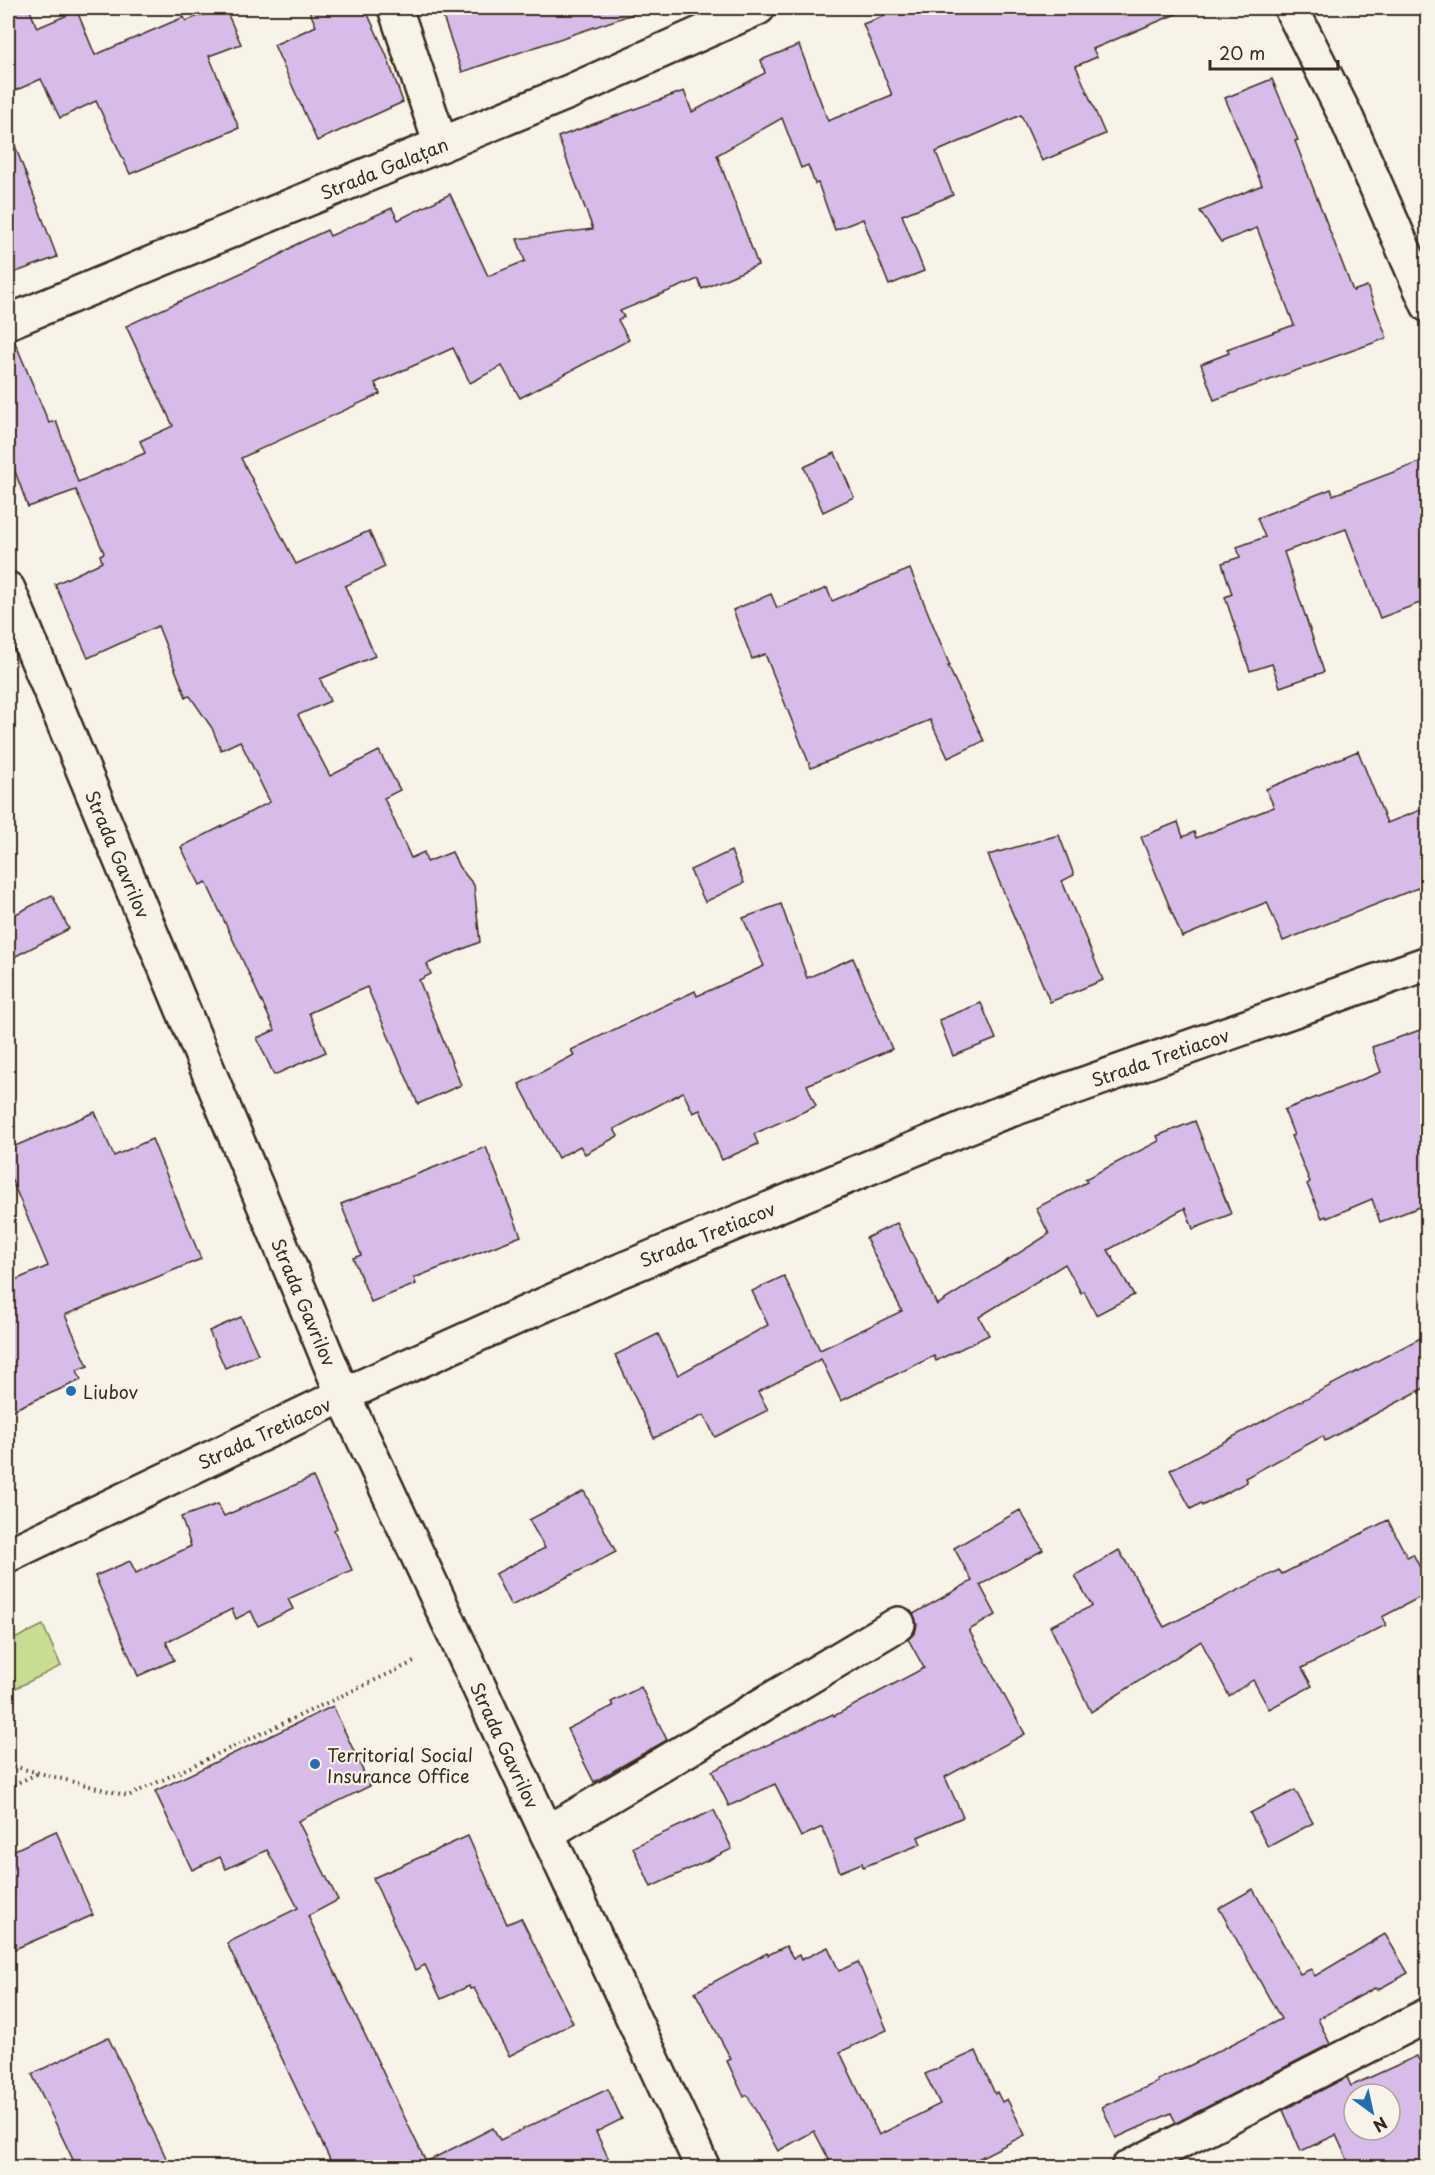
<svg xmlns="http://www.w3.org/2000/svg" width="1435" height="2175" font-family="'Playpen Sans',sans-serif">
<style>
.green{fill:#c8dd92;stroke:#828458;stroke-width:1.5}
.building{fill:#d7bbe9;stroke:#3b2a1e;stroke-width:1.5;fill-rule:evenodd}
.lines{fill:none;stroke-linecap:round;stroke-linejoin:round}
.minor-casing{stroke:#3b2a1e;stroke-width:38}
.path{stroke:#3b2a1e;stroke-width:4;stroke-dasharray:1.5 4.5;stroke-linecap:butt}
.minor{stroke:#f7f3e8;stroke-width:33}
.poi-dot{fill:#1f6fb2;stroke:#f7f3e8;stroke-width:2}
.labels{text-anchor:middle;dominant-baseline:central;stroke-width:4.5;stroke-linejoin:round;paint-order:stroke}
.street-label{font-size:18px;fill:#3b2a1e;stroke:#f7f3e8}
.poi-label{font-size:18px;fill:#3b2a1e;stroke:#f7f3e8;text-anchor:start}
</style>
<rect width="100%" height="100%" fill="#f7f3e8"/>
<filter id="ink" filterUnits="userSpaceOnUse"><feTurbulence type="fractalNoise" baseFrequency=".0167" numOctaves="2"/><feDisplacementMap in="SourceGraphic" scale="12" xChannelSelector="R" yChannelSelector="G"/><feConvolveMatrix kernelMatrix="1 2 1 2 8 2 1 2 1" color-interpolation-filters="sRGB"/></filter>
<g filter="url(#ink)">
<!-- green -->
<polygon class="green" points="43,1625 61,1666 8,1692 8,1642"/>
<!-- building -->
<g class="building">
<polygon points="8,8 29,8 37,28 77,11 95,55 184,17 186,21 218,8 225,8 241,44 209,56 239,128 130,174 96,101 60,118 41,79 8,94"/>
<polygon points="308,8 365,8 386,54 403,102 317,141 274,45 316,26"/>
<polygon points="440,8 632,8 633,14 462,72"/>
<polygon points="881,8 1190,8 1093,49 1097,57 1076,66 1105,134 1042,161 1021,115 936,152 953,195 902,215 924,271 889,285 863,219 835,230 818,183 815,184 808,165 801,168 782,118 717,155 758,265 702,289 698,279 620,311 624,317 618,320 629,340 520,398 502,366 470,383 453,348 375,383 380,394 241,458 296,564 369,531 385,567 345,586 375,656 320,679 330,701 298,715 330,776 379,751 400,790 384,798 411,858 424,852 427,862 452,852 459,867 474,885 480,942 427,964 431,974 419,980 461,1085 418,1104 367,987 309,1013 326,1052 274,1075 257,1038 275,1030 206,882 200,885 181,847 270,802 240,741 221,750 212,728 190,696 186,697 158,626 88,658 55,584 102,562 100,555 104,553 76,490 28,507 8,452 8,340 14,340 49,423 56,421 78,482 145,453 140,441 173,426 126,326 278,256 295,245 327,230 330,236 392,208 398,220 450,194 488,276 525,261 517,239 593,229 558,137 684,91 692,112 765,73 761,60 799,45 828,121 892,95 863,24 884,16"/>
<polygon points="1272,79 1298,140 1295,141 1353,291 1367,286 1387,338 1214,400 1201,364 1229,353 1227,349 1294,325 1257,228 1221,242 1200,211 1262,185 1225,98"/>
<polygon points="8,135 11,135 57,257 8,275"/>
<polygon points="835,453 854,497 823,512 804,467"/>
<polygon points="1428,459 1428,600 1380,618 1346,529 1284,552 1324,672 1280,687 1272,664 1250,671 1225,597 1232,594 1222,563 1240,557 1237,547 1265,537 1257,518 1331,489 1333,495"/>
<polygon points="910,569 950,666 948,666 984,741 948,758 930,720 811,768 765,654 752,659 733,610 771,594 777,608 827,588 832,601"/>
<polygon points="1358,751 1387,823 1428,807 1428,884 1283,941 1267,902 1182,937 1141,837 1178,822 1183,837 1194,832 1196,838 1274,807 1266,789"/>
<polygon points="1059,835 1074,875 1062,881 1103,980 1050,1002 988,855"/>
<polygon points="731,851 744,883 705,902 690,870"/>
<polygon points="52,895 69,929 8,960 8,918"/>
<polygon points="781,904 807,978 853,958 892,1049 807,1085 816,1106 754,1134 758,1144 722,1160 700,1110 693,1113 683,1092 614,1129 618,1136 585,1154 580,1146 558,1158 519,1084 574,1055 571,1050 695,991 697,996 764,966 743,918"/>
<polygon points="981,1003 996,1039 953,1056 939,1020"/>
<polygon points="1420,1030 1428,1049 1428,1204 1380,1222 1372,1199 1327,1218 1326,1216 1322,1218 1307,1184 1310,1182 1291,1136 1294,1135 1284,1110 1381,1072 1372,1047"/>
<polygon points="95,1112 114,1156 152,1139 201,1259 65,1315 88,1366 77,1370 81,1380 8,1412 8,1283 48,1266 8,1171 8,1149"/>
<polygon points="1195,1121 1231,1214 1193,1229 1185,1208 1108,1250 1134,1295 1096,1315 1084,1291 1081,1293 1065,1264 979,1317 989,1335 936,1361 934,1356 841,1401 821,1359 758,1392 768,1410 715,1437 704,1415 654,1438 615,1355 658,1334 678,1375 768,1325 752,1291 784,1276 820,1350 902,1311 866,1238 897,1223 937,1305 1049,1234 1036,1208 1087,1182 1085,1179 1159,1141 1157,1136"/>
<polygon points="486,1147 521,1236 414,1278 416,1284 371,1302 353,1258 361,1255 341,1204"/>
<polygon points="241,1317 258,1354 225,1368 209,1331"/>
<polygon points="1428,1334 1428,1386 1325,1441 1323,1436 1245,1478 1247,1482 1202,1506 1201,1503 1191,1509 1170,1470"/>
<polygon points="313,1477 337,1528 334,1530 352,1570 288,1599 293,1609 258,1626 251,1611 236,1619 232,1609 166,1642 174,1660 138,1676 95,1576 130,1561 136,1573 191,1546 181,1517 218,1504 224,1516"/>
<polygon points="584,1491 616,1552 511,1606 495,1574 545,1548 529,1520"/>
<polygon points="1020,1510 1043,1550 980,1585 996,1615 969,1630 1025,1734 945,1777 963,1817 918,1837 921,1844 863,1867 862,1863 840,1872 822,1827 801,1837 775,1784 729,1806 712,1771 833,1714 834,1716 924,1668 908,1639 915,1633 917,1624 913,1614 972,1581 954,1548"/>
<polygon points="1388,1520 1407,1557 1413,1554 1428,1583 1428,1593 1382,1617 1386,1625 1302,1668 1312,1686 1269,1709 1253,1680 1229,1696 1201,1641 1091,1712 1050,1626 1092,1606 1075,1576 1119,1550 1164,1627 1279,1570 1282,1574"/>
<polygon points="641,1687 667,1740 594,1782 567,1729 613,1706 611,1702"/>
<polygon points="333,1706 370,1786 298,1821 338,1900 308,1916 426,2162 493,2128 500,2140 608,2089 622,2119 596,2132 613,2168 334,2168 227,1943 298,1908 267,1850 226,1869 220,1857 192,1870 155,1791"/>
<polygon points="1295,1790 1313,1823 1268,1847 1250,1813"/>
<polygon points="714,1810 732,1849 651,1887 633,1847"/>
<polygon points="56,1831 93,1915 8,1952 8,1853"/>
<polygon points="468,1836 507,1924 521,1918 573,2023 509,2056 474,1988 470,1989 469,1986 441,1999 425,1965 415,1970 373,1878"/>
<polygon points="1253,1889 1300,1974 1311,1969 1315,1976 1385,1934 1408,1973 1377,1990 1375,1988 1318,2019 1330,2044 1176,2123 1171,2113 1116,2138 1102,2107 1158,2082 1157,2080 1191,2065 1281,2019 1219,1908"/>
<polygon points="786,1946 793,1958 799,1955 801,1960 828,1947 839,1971 858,1962 887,2030 840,2052 879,2135 940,2104 925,2074 976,2051 995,2094 997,2092 1002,2102 1007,2099 1025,2135 960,2168 815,2168 829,2160 814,2131 778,2151 747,2095 744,2097 727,2061 731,2059 695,1992 767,1953 768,1955"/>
<polygon points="108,2037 171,2168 77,2168 32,2074"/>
<path d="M1417,2056L1428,2079V2168H1351L1336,2135L1301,2151L1283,2110L1347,2077L1351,2086ZM1354,2094H1390V2130H1354Z"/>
</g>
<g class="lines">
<defs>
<g id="minor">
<polyline points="395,8 441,145"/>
<polyline points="1291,8 1346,117 1428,305"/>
<polyline points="8,322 569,92 758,8"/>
<polyline points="8,589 343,1395 703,2168"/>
<polyline points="8,1555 343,1395 617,1272 996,1115 1428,963"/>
<polyline points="547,1833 898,1624"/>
<polyline points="1128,2168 1428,2015"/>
</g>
</defs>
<!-- minor casing -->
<use href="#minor" class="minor-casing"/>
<!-- path -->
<g class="path">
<polyline points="8,1765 128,1796 416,1661"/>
<polyline points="8,1787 37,1774"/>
</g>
<!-- minor -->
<use href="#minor" class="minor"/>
</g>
</g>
<!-- markers -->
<g class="poi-dot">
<circle cx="71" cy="1391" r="6"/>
<circle cx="315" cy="1764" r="6"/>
</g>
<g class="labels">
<!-- street labels -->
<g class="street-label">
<text transform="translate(384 168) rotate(-22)">Strada Galațan</text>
<text transform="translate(118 854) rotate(67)">Strada Gavrilov</text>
<text transform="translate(1160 1057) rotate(-19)">Strada Tretiacov</text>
<text transform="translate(707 1234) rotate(-22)">Strada Tretiacov</text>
<text transform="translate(304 1302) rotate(67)">Strada Gavrilov</text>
<text transform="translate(264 1433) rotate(-25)">Strada Tretiacov</text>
<text transform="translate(505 1745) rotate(65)">Strada Gavrilov</text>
</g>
<!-- poi labels -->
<g class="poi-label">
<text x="83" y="1391">Liubov</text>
<text x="327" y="1754">Territorial Social<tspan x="327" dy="21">Insurance Office</tspan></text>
</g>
</g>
<!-- margin -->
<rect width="1435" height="2175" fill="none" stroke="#f7f3e8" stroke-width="30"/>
<rect x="15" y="15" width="1405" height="2145" fill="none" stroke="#3b2a1e" stroke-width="2" filter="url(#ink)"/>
<!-- north arrow -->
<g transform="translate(1372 2112) rotate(147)"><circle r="28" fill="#f7f3e8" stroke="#aca397" stroke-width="1.5"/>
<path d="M0-4.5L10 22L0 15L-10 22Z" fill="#1f6fb2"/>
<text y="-9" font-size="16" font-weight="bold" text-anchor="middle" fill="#3b2a1e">N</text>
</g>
<!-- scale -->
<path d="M1210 60v9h128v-9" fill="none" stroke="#3b2a1e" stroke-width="3"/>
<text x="1219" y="60" font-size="18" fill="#3b2a1e" stroke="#f7f3e8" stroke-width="4.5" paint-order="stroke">20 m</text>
</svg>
